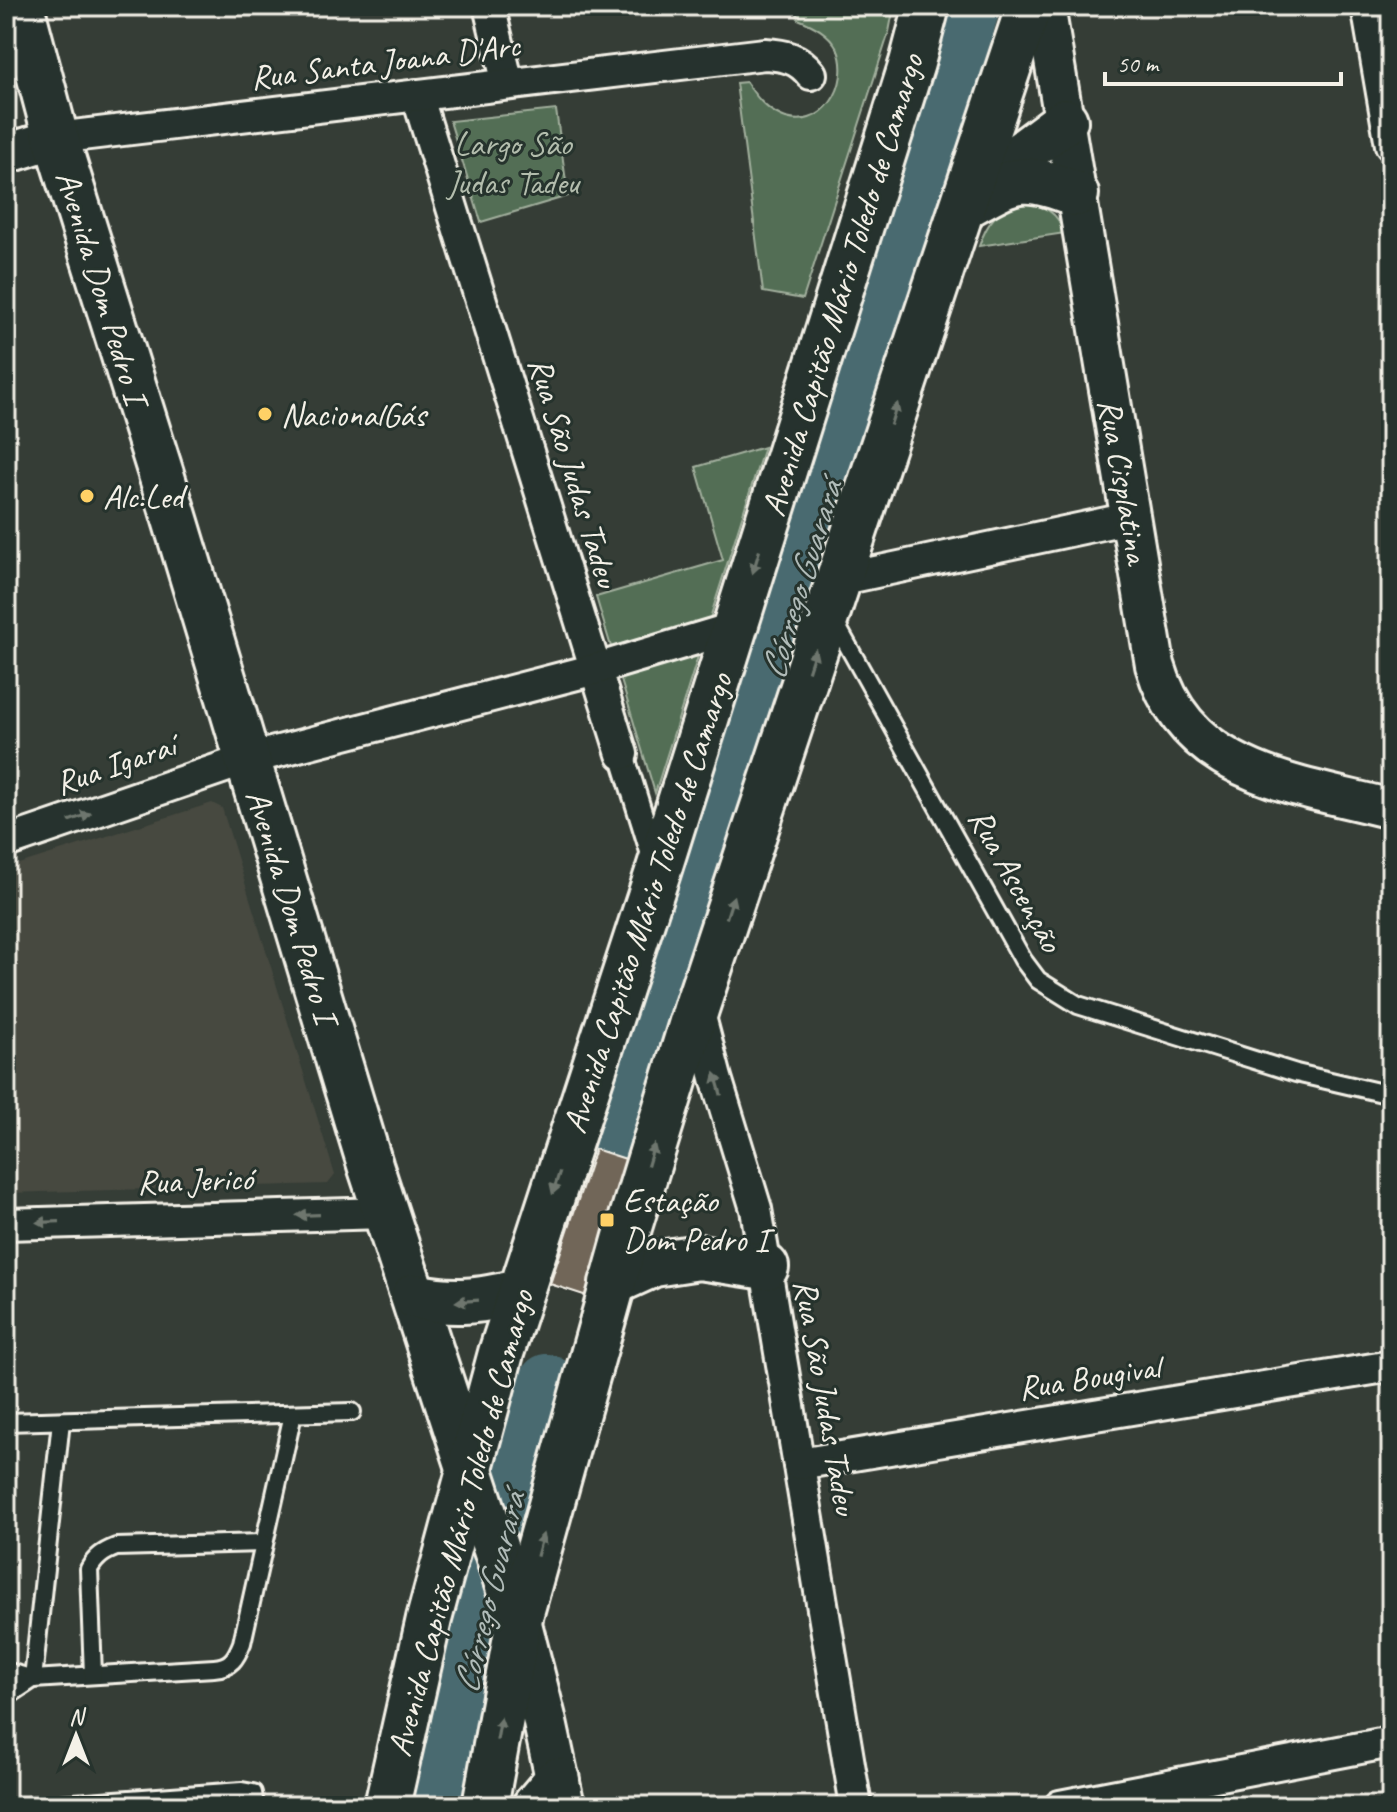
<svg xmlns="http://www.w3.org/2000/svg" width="1397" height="1812" font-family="Caveat,sans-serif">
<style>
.built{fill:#474940}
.green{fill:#526e55;stroke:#a3b09e;stroke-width:2}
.shadow{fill:#0007}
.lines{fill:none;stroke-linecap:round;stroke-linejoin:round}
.river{stroke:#496a70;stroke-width:56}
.building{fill:#716659;stroke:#f4f1e8;stroke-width:2}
.service-casing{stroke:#f4f1e8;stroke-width:22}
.pedestrian-casing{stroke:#f4f1e8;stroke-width:28}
.minor-casing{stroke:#f4f1e8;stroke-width:36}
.tertiary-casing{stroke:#f4f1e8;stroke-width:44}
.secondary-casing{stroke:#f4f1e8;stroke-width:48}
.primary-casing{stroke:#f4f1e8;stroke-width:50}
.service{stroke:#26332d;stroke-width:16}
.pedestrian{stroke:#26332d;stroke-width:22}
.minor{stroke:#26332d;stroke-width:30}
.tertiary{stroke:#26332d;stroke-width:38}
.secondary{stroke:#26332d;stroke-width:42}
.primary{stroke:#26332d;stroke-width:44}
.oneway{fill:#6e766e}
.poi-dot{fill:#ffd166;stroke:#26332d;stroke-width:3}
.labels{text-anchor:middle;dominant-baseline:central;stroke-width:6;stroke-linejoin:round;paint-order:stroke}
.street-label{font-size:34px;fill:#f4f1e8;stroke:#26332d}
.park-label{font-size:34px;fill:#b3bdad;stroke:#26332d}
.poi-label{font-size:34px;fill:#f4f1e8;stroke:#26332d;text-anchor:start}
.water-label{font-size:36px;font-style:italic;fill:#b0bbb8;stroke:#26332d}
</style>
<rect width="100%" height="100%" fill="#353d36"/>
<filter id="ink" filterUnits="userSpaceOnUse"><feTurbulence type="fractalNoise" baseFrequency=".0125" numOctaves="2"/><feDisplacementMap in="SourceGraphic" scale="16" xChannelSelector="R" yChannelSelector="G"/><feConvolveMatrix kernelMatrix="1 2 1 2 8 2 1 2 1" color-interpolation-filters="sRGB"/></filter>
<g filter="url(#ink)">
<!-- built -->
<polygon class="built" points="212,803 222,808 335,1175 328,1184 6,1193 6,868"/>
<!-- green -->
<g class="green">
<path d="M796,6H894L889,32L803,299L763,292L736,83L746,82C755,95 765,109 781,116C822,134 853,84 837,48C829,33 813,25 798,19Z"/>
<polygon points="556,110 568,196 481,222 450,121"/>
<path d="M1022,203C1045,205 1057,212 1065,233L979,246C987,223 997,208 1022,203Z"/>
<polygon points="764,447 655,793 596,597 723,560 696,467"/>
</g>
<!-- shadow -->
<polygon class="shadow" points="596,1152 600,1302 557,1288 552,1283"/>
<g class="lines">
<!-- river -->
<g class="river">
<polyline points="620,1151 643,1072 769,689 972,6"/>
<polyline points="441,1806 459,1707 490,1567 547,1382"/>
</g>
</g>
<!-- building -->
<polygon class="building" points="595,1149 641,1164 596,1299 550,1284"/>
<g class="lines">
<defs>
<g id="service">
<polyline points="833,619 1023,960 1038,980 1078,1005 1296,1073 1391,1095"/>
<polyline points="6,1422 352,1412"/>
<path d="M6,1671L33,1679L214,1668C231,1667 236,1658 242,1643L293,1414"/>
<path d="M93,1675L89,1569C96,1557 103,1552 116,1547L263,1543"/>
<polyline points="6,1697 33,1679 61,1421"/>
<polyline points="31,1806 242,1791 253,1793 255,1806"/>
</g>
<polyline id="pedestrian" points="622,754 656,864"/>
<g id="minor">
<polyline points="489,6 508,84"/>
<polyline points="1367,6 1391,145"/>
<polyline points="417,95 622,754"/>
<path d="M56,138L765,54C784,55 799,58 811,74"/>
<polyline points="838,580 1130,518"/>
<polyline points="6,842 248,759 596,669 736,627"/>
<polyline points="698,1009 716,1078 756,1209 856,1806"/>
<polyline points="6,1224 386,1213"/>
<polyline points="799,1464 1391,1366"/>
<polyline points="1060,1806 1391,1742"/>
</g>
<g id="tertiary">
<path d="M1045,6L1155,665C1187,775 1295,784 1391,809"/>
<polyline points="6,154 56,138"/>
</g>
<polyline id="secondary" points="519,1620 544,1718 563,1806"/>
<g id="primary">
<polyline points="21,6 56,138 171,506 371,1168 519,1620"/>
<polyline points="982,183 1065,121"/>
<path d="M963,207C1013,179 1020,171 1076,194"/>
<polyline points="612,1283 654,1264 699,1257 766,1267"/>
<path d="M414,1296C456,1305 478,1301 520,1292"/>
<polyline points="387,1806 429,1619 501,1353 658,872 912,63 927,6"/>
<polyline points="485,1806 519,1620 626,1237 697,1006 1029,6"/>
<polyline points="535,1806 557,1780"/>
</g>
</defs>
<!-- service casing -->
<use href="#service" class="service-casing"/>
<!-- pedestrian casing -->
<use href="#pedestrian" class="pedestrian-casing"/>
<!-- minor casing -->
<use href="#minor" class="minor-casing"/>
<!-- tertiary casing -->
<use href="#tertiary" class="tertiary-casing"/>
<!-- secondary casing -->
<use href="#secondary" class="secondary-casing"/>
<!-- primary casing -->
<use href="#primary" class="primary-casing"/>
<!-- service -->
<use href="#service" class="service"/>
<!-- pedestrian -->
<use href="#pedestrian" class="pedestrian"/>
<!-- minor -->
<use href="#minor" class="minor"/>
<!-- tertiary -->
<use href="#tertiary" class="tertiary"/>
<!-- secondary -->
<use href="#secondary" class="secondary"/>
<!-- primary -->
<use href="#primary" class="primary"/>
</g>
<!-- one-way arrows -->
<defs><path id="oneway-solid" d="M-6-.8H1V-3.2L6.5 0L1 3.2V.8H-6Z" transform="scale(2)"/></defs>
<g class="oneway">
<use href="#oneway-solid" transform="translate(894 414) rotate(-72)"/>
<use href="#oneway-solid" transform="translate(756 562) rotate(107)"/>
<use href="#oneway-solid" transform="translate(812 660) rotate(-72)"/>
<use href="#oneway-solid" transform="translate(80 817) rotate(-19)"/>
<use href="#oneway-solid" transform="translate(730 907) rotate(-72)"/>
<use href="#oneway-solid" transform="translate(718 1084) rotate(-106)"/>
<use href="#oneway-solid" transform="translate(651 1155) rotate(-73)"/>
<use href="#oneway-solid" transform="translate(556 1183) rotate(108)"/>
<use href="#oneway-solid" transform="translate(308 1215) rotate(178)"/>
<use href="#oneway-solid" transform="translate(48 1222) rotate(178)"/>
<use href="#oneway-solid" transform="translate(467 1301) rotate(176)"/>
<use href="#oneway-solid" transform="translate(540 1545) rotate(-75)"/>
<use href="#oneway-solid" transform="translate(499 1729) rotate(-80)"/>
</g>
</g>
<!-- markers -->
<g class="poi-dot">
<circle cx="265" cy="414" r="8"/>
<circle cx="87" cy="496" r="8"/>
<rect x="599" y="1212" width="16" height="16" rx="4"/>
</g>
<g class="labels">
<!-- street labels -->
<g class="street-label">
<text transform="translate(385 61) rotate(-7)">Rua Santa Joana D'Arc</text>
<text transform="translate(842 285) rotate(-73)">Avenida Capitão Mário Toledo de Camargo</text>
<text transform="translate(102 287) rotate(73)">Avenida Dom Pedro I</text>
<text transform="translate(574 472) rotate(73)">Rua São Judas Tadeu</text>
<text transform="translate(1124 481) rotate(80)">Rua Cisplatina</text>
<text transform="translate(115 764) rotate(-19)">Rua Igaraí</text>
<text transform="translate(1016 880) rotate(61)">Rua Ascenção</text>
<text transform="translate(647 903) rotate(-72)">Avenida Capitão Mário Toledo de Camargo</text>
<text transform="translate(292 906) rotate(73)">Avenida Dom Pedro I</text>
<text transform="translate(195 1180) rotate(-2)">Rua Jericó</text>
<text transform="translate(1089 1377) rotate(-9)">Rua Bougival</text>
<text transform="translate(826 1397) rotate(80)">Rua São Judas Tadeu</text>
<text transform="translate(460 1523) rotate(-75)">Avenida Capitão Mário Toledo de Camargo</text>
</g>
<!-- park labels -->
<g class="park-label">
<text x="513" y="143">Largo São<tspan x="513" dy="39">Judas Tadeu</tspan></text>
</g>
<!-- poi labels -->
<g class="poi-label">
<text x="281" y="414">NacionalGás</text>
<text x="103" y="496">Alc.Led</text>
<text x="623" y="1200">Estação<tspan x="623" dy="39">Dom Pedro I</tspan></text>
</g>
<!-- water labels -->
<g class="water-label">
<text transform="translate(801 580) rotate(-73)">Córrego Guarará</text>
<text transform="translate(489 1593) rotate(-76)">Córrego Guarará</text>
</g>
</g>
<!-- margin -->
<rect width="1397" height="1812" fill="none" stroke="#26332d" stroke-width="32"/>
<rect x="16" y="16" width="1365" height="1780" fill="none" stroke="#f4f1e8" stroke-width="3" filter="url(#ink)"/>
<!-- north arrow -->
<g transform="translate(76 1736)" stroke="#26332d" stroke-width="6" paint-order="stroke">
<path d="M0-6L14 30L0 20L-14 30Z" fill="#f4f1e8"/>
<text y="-12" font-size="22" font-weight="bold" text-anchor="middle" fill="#f4f1e8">N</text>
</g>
<!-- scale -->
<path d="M1105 72v12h236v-12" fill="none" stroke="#f4f1e8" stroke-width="4"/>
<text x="1117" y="72" font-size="24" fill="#f4f1e8" stroke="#26332d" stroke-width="6" paint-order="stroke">50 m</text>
</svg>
